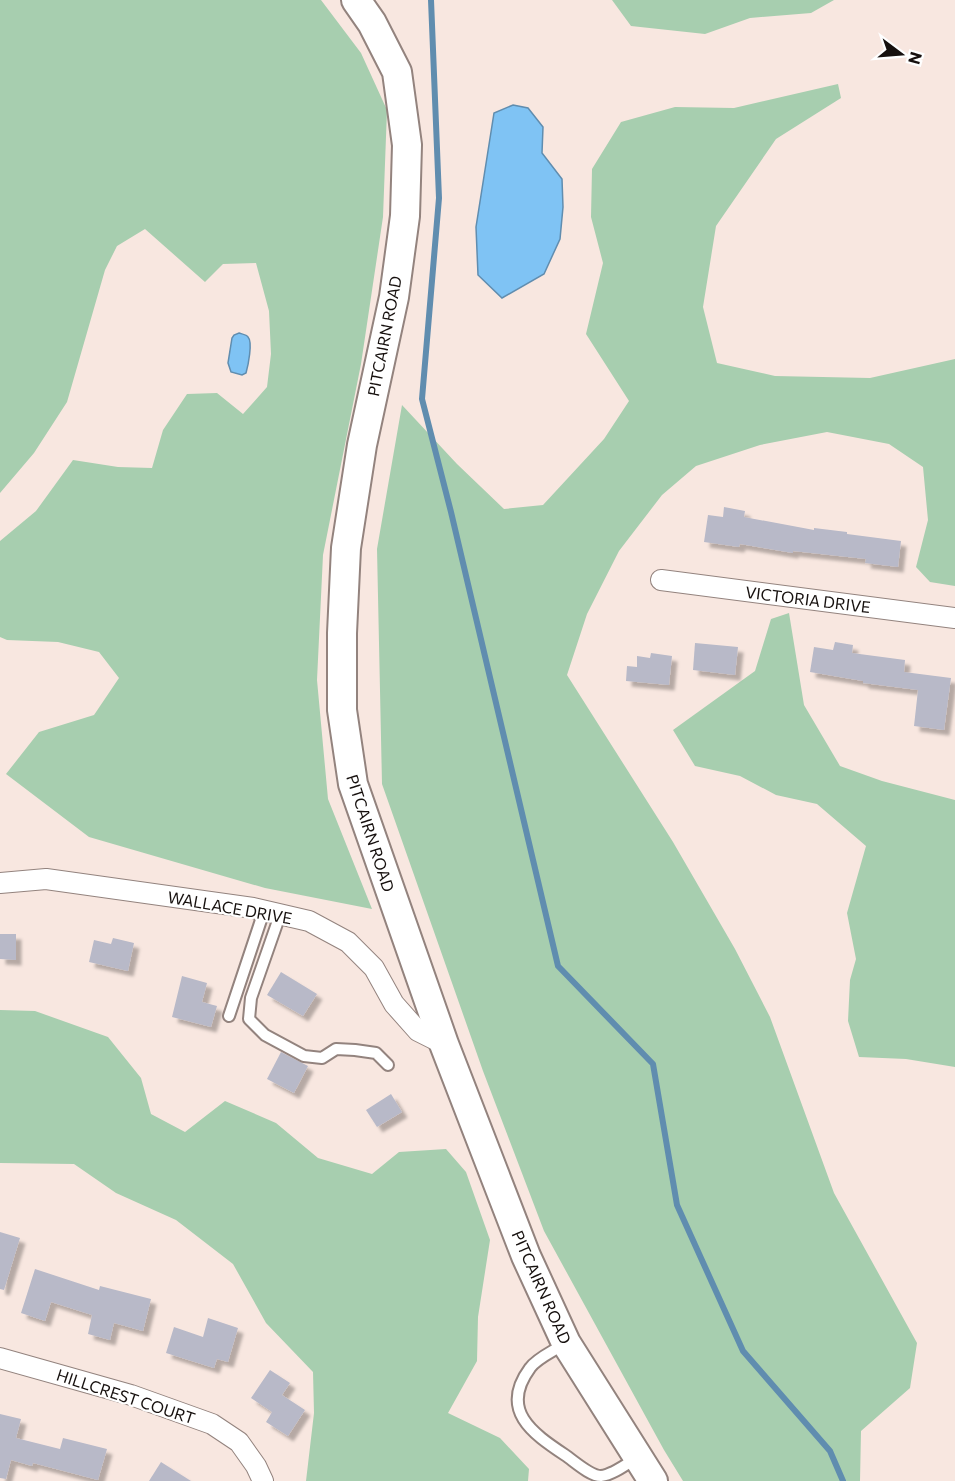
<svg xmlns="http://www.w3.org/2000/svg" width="955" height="1481" font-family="Commissioner,sans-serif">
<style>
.green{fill:#a7ceaf}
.water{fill:#7fc3f4;stroke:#608daf;stroke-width:1.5}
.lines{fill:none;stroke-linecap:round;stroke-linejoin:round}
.stream{stroke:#608daf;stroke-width:6}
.building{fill:#b8b9c8;filter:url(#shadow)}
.lane-casing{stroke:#93837e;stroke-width:14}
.street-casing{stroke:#93837e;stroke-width:22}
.secondary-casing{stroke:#93837e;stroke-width:32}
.lane{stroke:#fff;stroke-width:10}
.street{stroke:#fff;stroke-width:20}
.secondary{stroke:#fff;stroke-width:28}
.labels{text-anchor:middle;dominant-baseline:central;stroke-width:4.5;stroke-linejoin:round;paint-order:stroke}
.street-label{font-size:16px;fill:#16100e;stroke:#fff}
</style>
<defs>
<filter id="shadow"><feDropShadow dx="5.5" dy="5.5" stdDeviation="1.5" flood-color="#0004"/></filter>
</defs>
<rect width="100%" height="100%" fill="#f8e7e0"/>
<!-- green -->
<g class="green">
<polygon points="0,0 321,0 361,53 387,110 383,217 361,364 323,555 317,680 328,799 372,909 265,888 89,837 6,774 39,732 94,715 119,678 99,652 58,642 7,640 0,637 0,541 36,511 73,460 118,467 152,468 163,430 187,394 217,393 243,414 267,387 271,354 269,311 256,263 223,264 205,282 145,229 117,246 105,270 67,402 34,453 0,493"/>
<polygon points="612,0 834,0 811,13 750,18 705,34 631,26"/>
<polygon points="838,84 841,98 776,139 716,226 703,307 717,363 775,376 870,378 955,359 955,586 930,582 916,567 928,520 923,467 889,444 827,432 760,445 696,466 662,495 619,551 587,614 567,675 673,842 735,949 770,1017 834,1193 917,1343 910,1388 861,1431 860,1481 683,1481 664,1450 544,1231 483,1071 382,784 377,549 402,405 457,464 504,509 543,505 604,439 629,401 586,334 603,263 591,217 592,169 621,122 675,107 734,108"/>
<polygon points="789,613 804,705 840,766 882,781 955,800 955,1067 906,1059 859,1057 848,1021 850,980 856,959 847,913 866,846 817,804 776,795 740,776 695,766 673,730 755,671 771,619"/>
<polygon points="0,1010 35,1011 108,1037 141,1078 151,1114 185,1132 225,1101 276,1123 318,1158 372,1174 399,1152 446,1149 466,1172 490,1240 478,1317 477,1361 448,1413 500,1438 529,1469 528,1481 306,1481 314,1413 313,1372 266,1323 233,1264 176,1220 116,1193 74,1164 0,1163"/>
</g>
<!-- water -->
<g class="water">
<polygon points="513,105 528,108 543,127 542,153 562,179 563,207 560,239 544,274 502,298 478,275 476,227 494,113"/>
<path d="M239,333C242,334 247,335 248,337C253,342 248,366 246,373L242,375L231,372L228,363L232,338L234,335Z"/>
</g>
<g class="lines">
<!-- stream -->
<polyline class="stream" points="431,0 439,198 422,399 451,512 558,966 653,1064 677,1205 743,1351 830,1451 843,1481"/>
</g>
<!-- building -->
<g class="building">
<polygon points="724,507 745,511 744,517 814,530 814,528 847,532 847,534 901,541 898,567 865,563 866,559 793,551 793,553 740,544 739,547 704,542 708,515 723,517"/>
<polygon points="835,642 853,645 852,653 905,660 904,672 951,678 944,730 914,726 918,690 863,683 863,681 810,672 814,647 833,650"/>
<polygon points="695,643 738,647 735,675 693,670"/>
<polygon points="651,653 672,656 669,685 626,681 627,666 637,667 637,656 650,658"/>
<polygon points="0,934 16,934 16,960 0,959"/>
<polygon points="113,938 134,943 128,971 89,962 94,940 111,944"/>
<polygon points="281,972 317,994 303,1016 267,995"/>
<polygon points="182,976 207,983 202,1002 217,1006 211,1027 172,1017"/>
<polygon points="281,1052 308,1066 294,1093 267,1079"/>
<polygon points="391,1094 402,1112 377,1127 366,1110"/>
<polygon points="0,1232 20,1238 4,1290 0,1289"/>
<polygon points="35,1269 99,1290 100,1286 151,1299 143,1331 114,1323 110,1340 88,1334 92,1315 51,1302 45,1321 21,1313"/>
<polygon points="208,1318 238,1328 228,1362 217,1359 214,1368 166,1353 174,1327 203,1337"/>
<polygon points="270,1370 290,1383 282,1395 305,1410 288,1436 266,1422 272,1412 251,1398"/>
<polygon points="0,1414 21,1419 16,1438 60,1449 63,1438 107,1449 98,1480 33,1463 32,1466 11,1460 6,1479 0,1478"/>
<polygon points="161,1462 191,1481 149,1481"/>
</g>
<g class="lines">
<defs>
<g id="lane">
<polyline points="280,915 251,998 249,1019 265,1035 304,1056 322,1058 336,1049 355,1050 376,1053 388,1065"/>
<polyline points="229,1016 264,911"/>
<path d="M564,1344C554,1351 537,1358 530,1368C499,1410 532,1433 565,1455C574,1461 590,1476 601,1476C613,1475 628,1463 638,1457"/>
</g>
<g id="street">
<polyline points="661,580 955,618"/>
<polyline points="0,883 46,879 253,908 309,921 348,942 374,968 394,1004 418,1031 444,1044"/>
<polyline points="0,1358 131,1395 212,1424 239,1442 256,1466 263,1481"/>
</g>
<polyline id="secondary" points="356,0 372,23 397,72 407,145 405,216 394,297 362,445 346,548 342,633 342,710 353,784 444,1044 526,1256 566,1343 653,1481"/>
</defs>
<!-- lane casing -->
<use href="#lane" class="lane-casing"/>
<!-- street casing -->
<use href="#street" class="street-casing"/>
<!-- secondary casing -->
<use href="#secondary" class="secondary-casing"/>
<!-- lane -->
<use href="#lane" class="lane"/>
<!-- street -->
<use href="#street" class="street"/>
<!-- secondary -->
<use href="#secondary" class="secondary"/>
</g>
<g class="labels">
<!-- street labels -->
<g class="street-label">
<text transform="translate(384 336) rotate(-79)">PITCAIRN ROAD</text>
<text transform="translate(808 599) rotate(7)">VICTORIA DRIVE</text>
<text transform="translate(371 833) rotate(72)">PITCAIRN ROAD</text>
<text transform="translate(230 907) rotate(10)">WALLACE DRIVE</text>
<text transform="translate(542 1287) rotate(66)">PITCAIRN ROAD</text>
<text transform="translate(126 1396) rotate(18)">HILLCREST COURT</text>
</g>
</g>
<!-- north arrow -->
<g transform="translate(901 54) rotate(106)" stroke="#ffffff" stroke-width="4.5" paint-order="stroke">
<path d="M0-4.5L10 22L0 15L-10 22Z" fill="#16100e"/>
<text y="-9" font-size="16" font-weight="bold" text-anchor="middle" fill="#16100e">N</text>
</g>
</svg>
